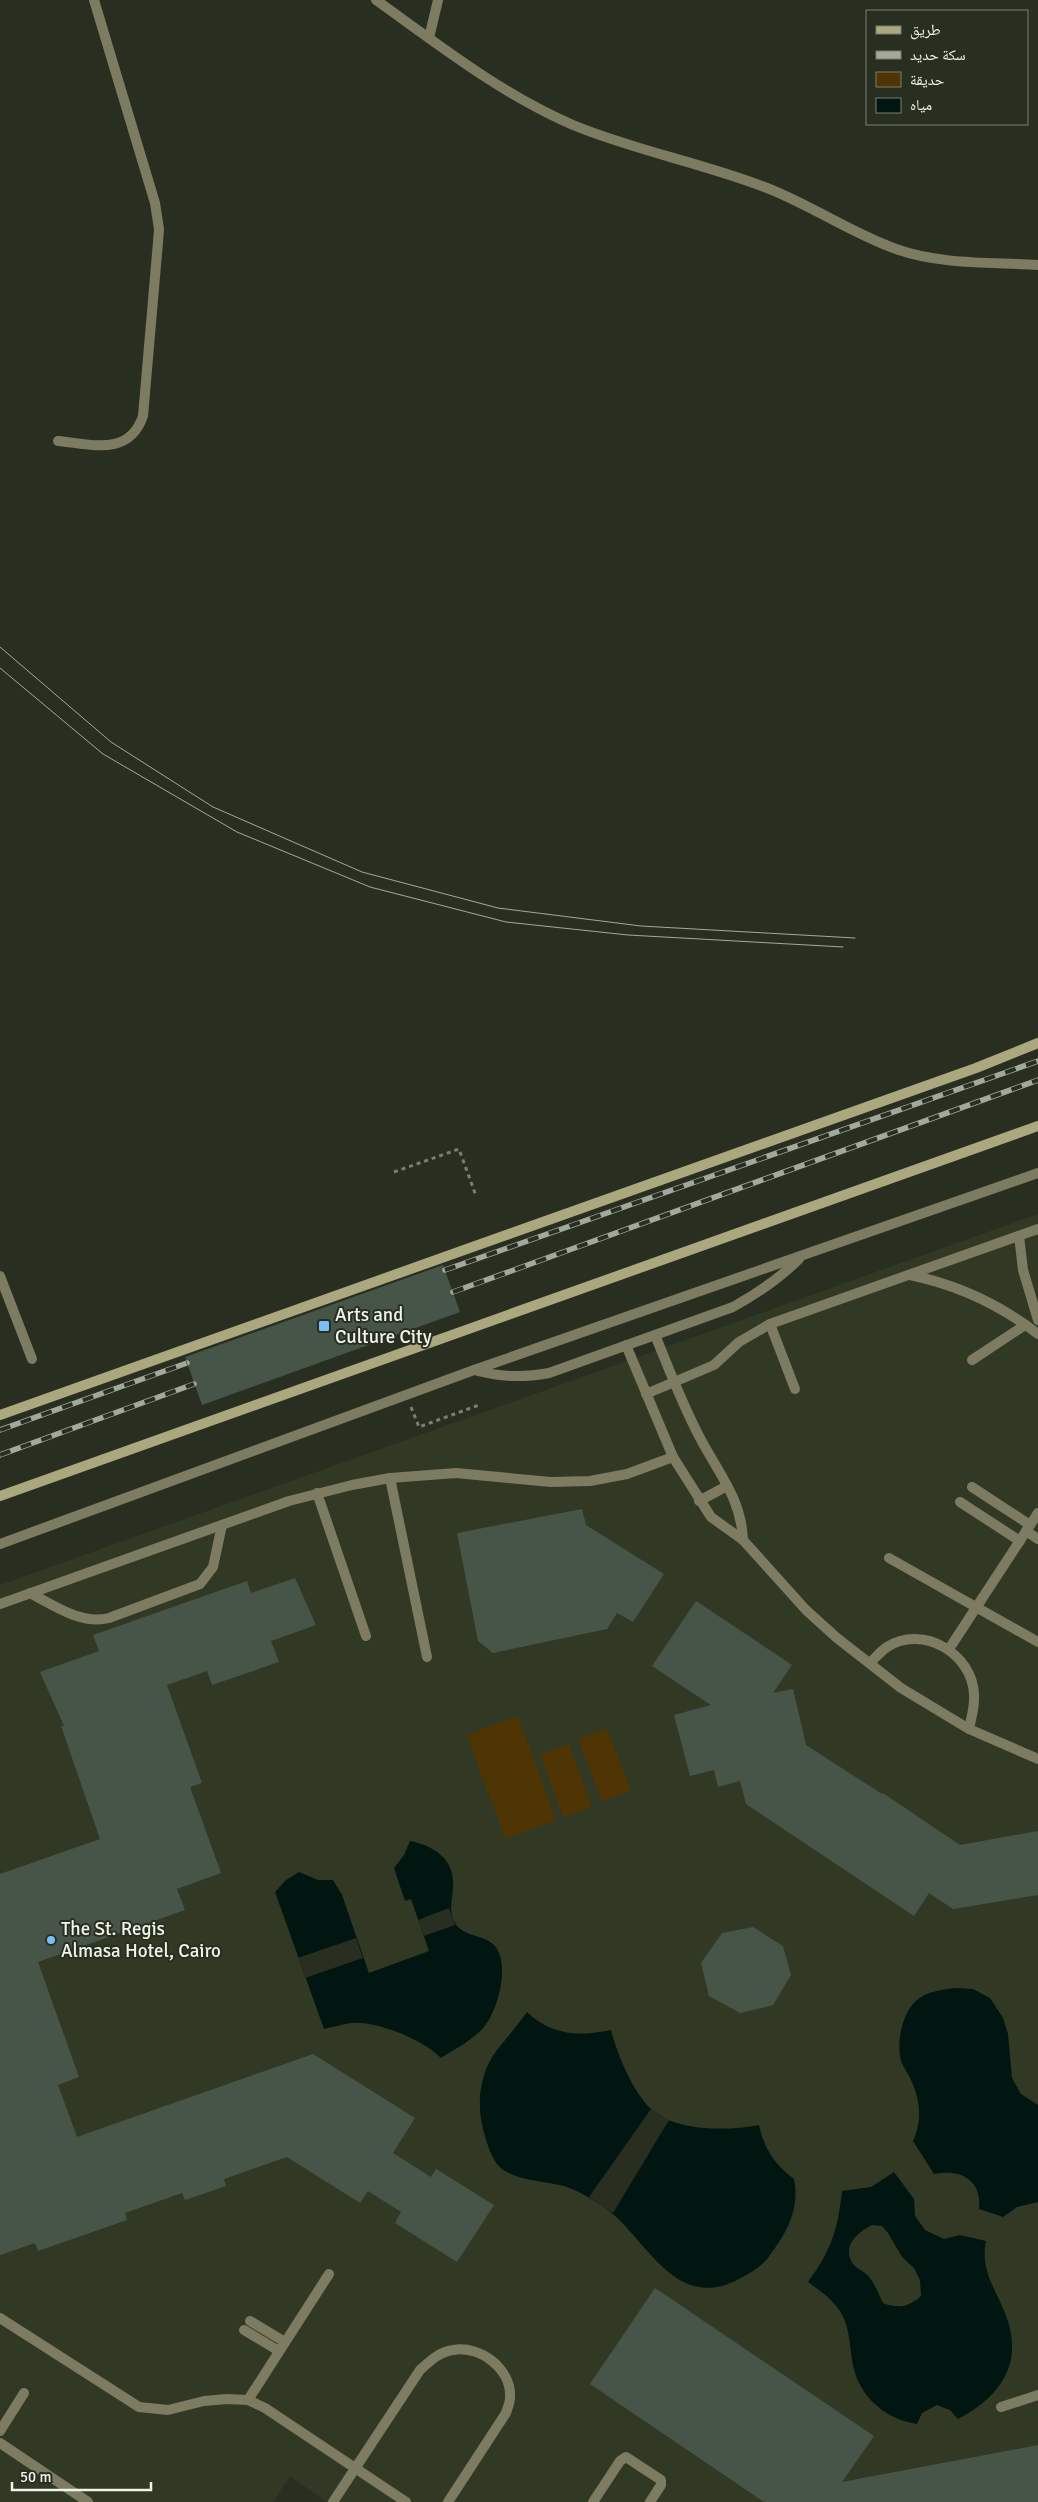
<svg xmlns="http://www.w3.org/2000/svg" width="1038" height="2502" font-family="Signika,'Noto Naskh Arabic',sans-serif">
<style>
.built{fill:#313925}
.green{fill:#4e3503}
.water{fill:#011610;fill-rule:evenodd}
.pier{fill:#292f20}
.building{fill:#475549}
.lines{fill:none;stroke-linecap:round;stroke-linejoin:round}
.path{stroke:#797f72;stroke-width:3;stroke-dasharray:4 4;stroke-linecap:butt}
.lane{stroke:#7d7b61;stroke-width:10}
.street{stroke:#7d7b61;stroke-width:10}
.secondary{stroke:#aba77e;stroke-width:10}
.tram{stroke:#a3a89d;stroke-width:1}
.rail-casing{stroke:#a3a89d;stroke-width:5.5}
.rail{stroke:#292f20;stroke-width:4;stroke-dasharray:11;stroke-linecap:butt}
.poi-dot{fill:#78bff8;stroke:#292f20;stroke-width:2}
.labels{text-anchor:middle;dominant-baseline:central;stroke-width:4;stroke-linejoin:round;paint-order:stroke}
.poi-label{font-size:19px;fill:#f0f5eb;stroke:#292f20;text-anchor:start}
</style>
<rect width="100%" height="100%" fill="#292f20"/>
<!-- built -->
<polygon class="built" points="1038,1214 1038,2502 326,2502 290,2476 273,2502 0,2502 0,1585"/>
<!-- green -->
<g class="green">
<polygon points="518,1716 556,1820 505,1839 467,1735"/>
<polygon points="607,1728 631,1791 602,1801 578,1739"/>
<polygon points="569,1744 592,1807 563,1817 540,1754"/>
</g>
<!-- water -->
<g class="water">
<path d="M410,1841C431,1845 453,1857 453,1882C454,1897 447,1908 455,1923C463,1937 483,1934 494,1945C511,1963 498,2010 484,2027C473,2040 455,2049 441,2058C423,2040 384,2024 359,2023C348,2022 335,2027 324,2029L275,1892L286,1880L299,1872L318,1880H333L342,1895L369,1973L429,1951L411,1899L405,1901L394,1868L404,1855Z"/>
<path d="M954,1988L973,1989L990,1998L1003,2018L1008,2034L1012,2078L1021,2094L1038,2105V2202L1017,2207L1003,2217L979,2209C982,2179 960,2169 934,2174L913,2141C923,2120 920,2098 910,2078C907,2072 903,2066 901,2061C896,2042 902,2013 917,2000C927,1991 942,1990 954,1988Z"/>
<path d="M527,2012C551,2035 579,2037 611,2030C617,2054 633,2092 651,2109C675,2132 729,2131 759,2125C764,2149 775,2165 794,2179C800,2209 787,2232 770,2255C763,2266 749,2274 737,2280C672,2313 645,2233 601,2205C590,2198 577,2190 564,2186C545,2181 518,2181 502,2169C493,2162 488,2147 485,2136C476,2108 478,2075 497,2050C507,2037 518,2025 527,2012Z"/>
<path d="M894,2172L914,2199L915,2216L925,2230L944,2239L960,2235L986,2241C980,2270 995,2288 1005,2313C1025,2363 1001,2396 958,2419L950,2410L937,2405L922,2413L917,2424C889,2420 864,2401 855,2373C850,2357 851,2337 845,2321C838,2303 823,2293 808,2282C831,2251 838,2229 842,2191L871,2187ZM872,2225L882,2226L888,2233L902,2257L914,2268L920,2280L921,2296C909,2307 898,2309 883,2303C879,2295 875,2283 868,2276C864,2271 857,2269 853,2264C841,2246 858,2232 872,2225Z"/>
</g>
<!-- pier -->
<g class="pier">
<polygon points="449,1908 455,1925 424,1936 418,1920"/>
<polygon points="356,1938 363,1958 305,1978 298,1958"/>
<polygon points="651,2109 669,2120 613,2213 589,2197"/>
</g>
<!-- building -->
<g class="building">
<polygon points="443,1265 460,1312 202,1405 185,1357"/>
<polygon points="582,1509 586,1525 664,1574 633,1622 617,1613 607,1629 493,1653 478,1641 457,1533"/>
<polygon points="295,1578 316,1625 271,1641 279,1662 212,1685 207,1671 167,1685 202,1783 190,1787 221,1873 177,1889 185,1910 38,1962 79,2077 58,2085 77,2137 313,2054 415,2118 393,2153 431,2177 436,2169 494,2205 457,2262 395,2223 401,2212 368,2191 360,2203 287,2157 224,2179 226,2186 185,2200 182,2193 125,2213 127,2220 38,2251 35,2243 0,2255 0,1874 100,1839 61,1726 64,1726 40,1672 99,1651 93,1635 247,1581 251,1593"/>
<polygon points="696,1601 792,1665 773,1693 793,1689 806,1745 882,1794 883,1793 960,1845 1038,1831 1038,1895 953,1909 929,1893 914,1916 746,1804 740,1781 718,1787 714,1770 690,1776 674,1715 711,1705 652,1666"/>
<polygon points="753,1927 783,1946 791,1975 773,2005 740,2013 709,1996 701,1963 722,1933"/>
<polygon points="655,2288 874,2436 842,2482 1038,2445 1038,2502 764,2502 590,2384"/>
</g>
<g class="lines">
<!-- path -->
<g class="path">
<polyline points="394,1172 459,1149 476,1196"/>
<polyline points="411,1407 419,1427 479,1405"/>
</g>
<!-- lane -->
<g class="lane">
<path d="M58,441C91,444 129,457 143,416L158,242L159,229L155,203L94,0"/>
<polyline points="1019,1236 1023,1270 1038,1320"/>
<path d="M910,1275C959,1285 999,1304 1038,1334"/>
<polyline points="770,1324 795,1389"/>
<path d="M655,1335C669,1369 682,1404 699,1436C718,1473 741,1497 743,1540"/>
<polyline points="626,1345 673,1457 711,1517 743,1540 806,1610 837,1638 901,1688 969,1729 1038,1759"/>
<polyline points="972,1360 1025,1325"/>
<path d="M474,1370C501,1377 522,1378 549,1373L733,1307C758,1293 779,1279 799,1259"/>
<polyline points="646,1394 714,1365 739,1342 770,1324 1038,1229"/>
<polyline points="390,1478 427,1657"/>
<polyline points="972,1487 1030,1525"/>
<polyline points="317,1493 366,1636"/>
<polyline points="699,1501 727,1486"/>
<polyline points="960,1502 1020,1541"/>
<polyline points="1026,1531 1038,1539"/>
<polyline points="0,1544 474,1370 1038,1173"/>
<polyline points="889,1558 1038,1642"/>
<path d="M30,1593C55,1606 81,1625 109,1618L200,1584L213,1567L222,1525"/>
<polyline points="0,1604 289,1501 352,1485 390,1478 456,1473 551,1482 590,1481 627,1474 673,1457"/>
<polyline points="949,1649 1038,1513"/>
<path d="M870,1663C875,1658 881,1651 887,1647C923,1624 973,1654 974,1695C975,1707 971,1718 969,1729"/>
<polyline points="0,2318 139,2407 168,2410 204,2401 227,2399 248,2400 265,2408 406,2502"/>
<polyline points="250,2321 285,2342"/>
<polyline points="244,2330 279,2351"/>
<polyline points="248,2400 329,2274"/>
<polyline points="1001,2407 1038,2395"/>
<polyline points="0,2431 24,2393"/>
<polyline points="0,2443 88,2502"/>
<path d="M333,2502L420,2370C430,2361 439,2352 453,2350C480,2345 512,2369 510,2398C510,2403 507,2409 506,2413L448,2502"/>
<polyline points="593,2502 620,2461 626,2457 661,2480 661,2485 650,2502"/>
</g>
<!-- street -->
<g class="street">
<path d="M376,0C439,45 501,94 573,125C636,151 703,163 767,188C811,205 851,233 896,249C941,265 991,262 1038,265"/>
<polyline points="429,38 438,0"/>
<polyline points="0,1276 32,1359"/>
</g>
<!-- secondary -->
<g class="secondary">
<polyline points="0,1415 976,1068 1038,1043"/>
<polyline points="0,1496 1038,1126"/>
</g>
<!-- tram -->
<g class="tram">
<polyline points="0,647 111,742 213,807 362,872 498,908 641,926 855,938"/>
<polyline points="0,668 103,754 237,832 370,887 506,922 628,935 843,947"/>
</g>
<defs>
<g id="rail">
<polyline points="445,1270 1038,1061"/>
<polyline points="453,1292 1038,1080"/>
<polyline points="0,1430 187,1363"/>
<polyline points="0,1455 194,1384"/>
</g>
</defs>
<!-- rail casing -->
<use href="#rail" class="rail-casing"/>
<!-- rail -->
<use href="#rail" class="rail"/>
</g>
<!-- markers -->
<g class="poi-dot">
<rect x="318" y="1320" width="12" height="12" rx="2.5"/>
<circle cx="51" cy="1940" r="5"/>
</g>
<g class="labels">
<!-- poi labels -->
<g class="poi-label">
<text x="335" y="1315">Arts and<tspan x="335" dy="22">Culture City</tspan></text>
<text x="61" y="1929">The St. Regis<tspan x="61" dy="22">Almasa Hotel, Cairo</tspan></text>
</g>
</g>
<!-- legend -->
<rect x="866" y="10" width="162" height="115" fill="#292f20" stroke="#797e71"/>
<rect x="876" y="26" width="25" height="8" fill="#aba77e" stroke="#797e71"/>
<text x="910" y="35" font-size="15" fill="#f0f5eb">طريق</text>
<rect x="876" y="51" width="25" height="8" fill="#a3a89d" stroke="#797e71"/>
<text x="910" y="60" font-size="15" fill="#f0f5eb">سكة حديد</text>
<rect x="876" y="72" width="25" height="15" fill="#4e3503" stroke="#797e71"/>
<text x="910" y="85" font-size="15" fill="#f0f5eb">حديقة</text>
<rect x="876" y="98" width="25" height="15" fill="#011610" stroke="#797e71"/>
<text x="910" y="110" font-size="15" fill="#f0f5eb">مياه</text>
<!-- scale -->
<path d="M12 2482v8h139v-8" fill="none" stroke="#f0f5eb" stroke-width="2.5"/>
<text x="20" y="2482" font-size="15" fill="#f0f5eb" stroke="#292f20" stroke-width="4" paint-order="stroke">50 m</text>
</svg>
